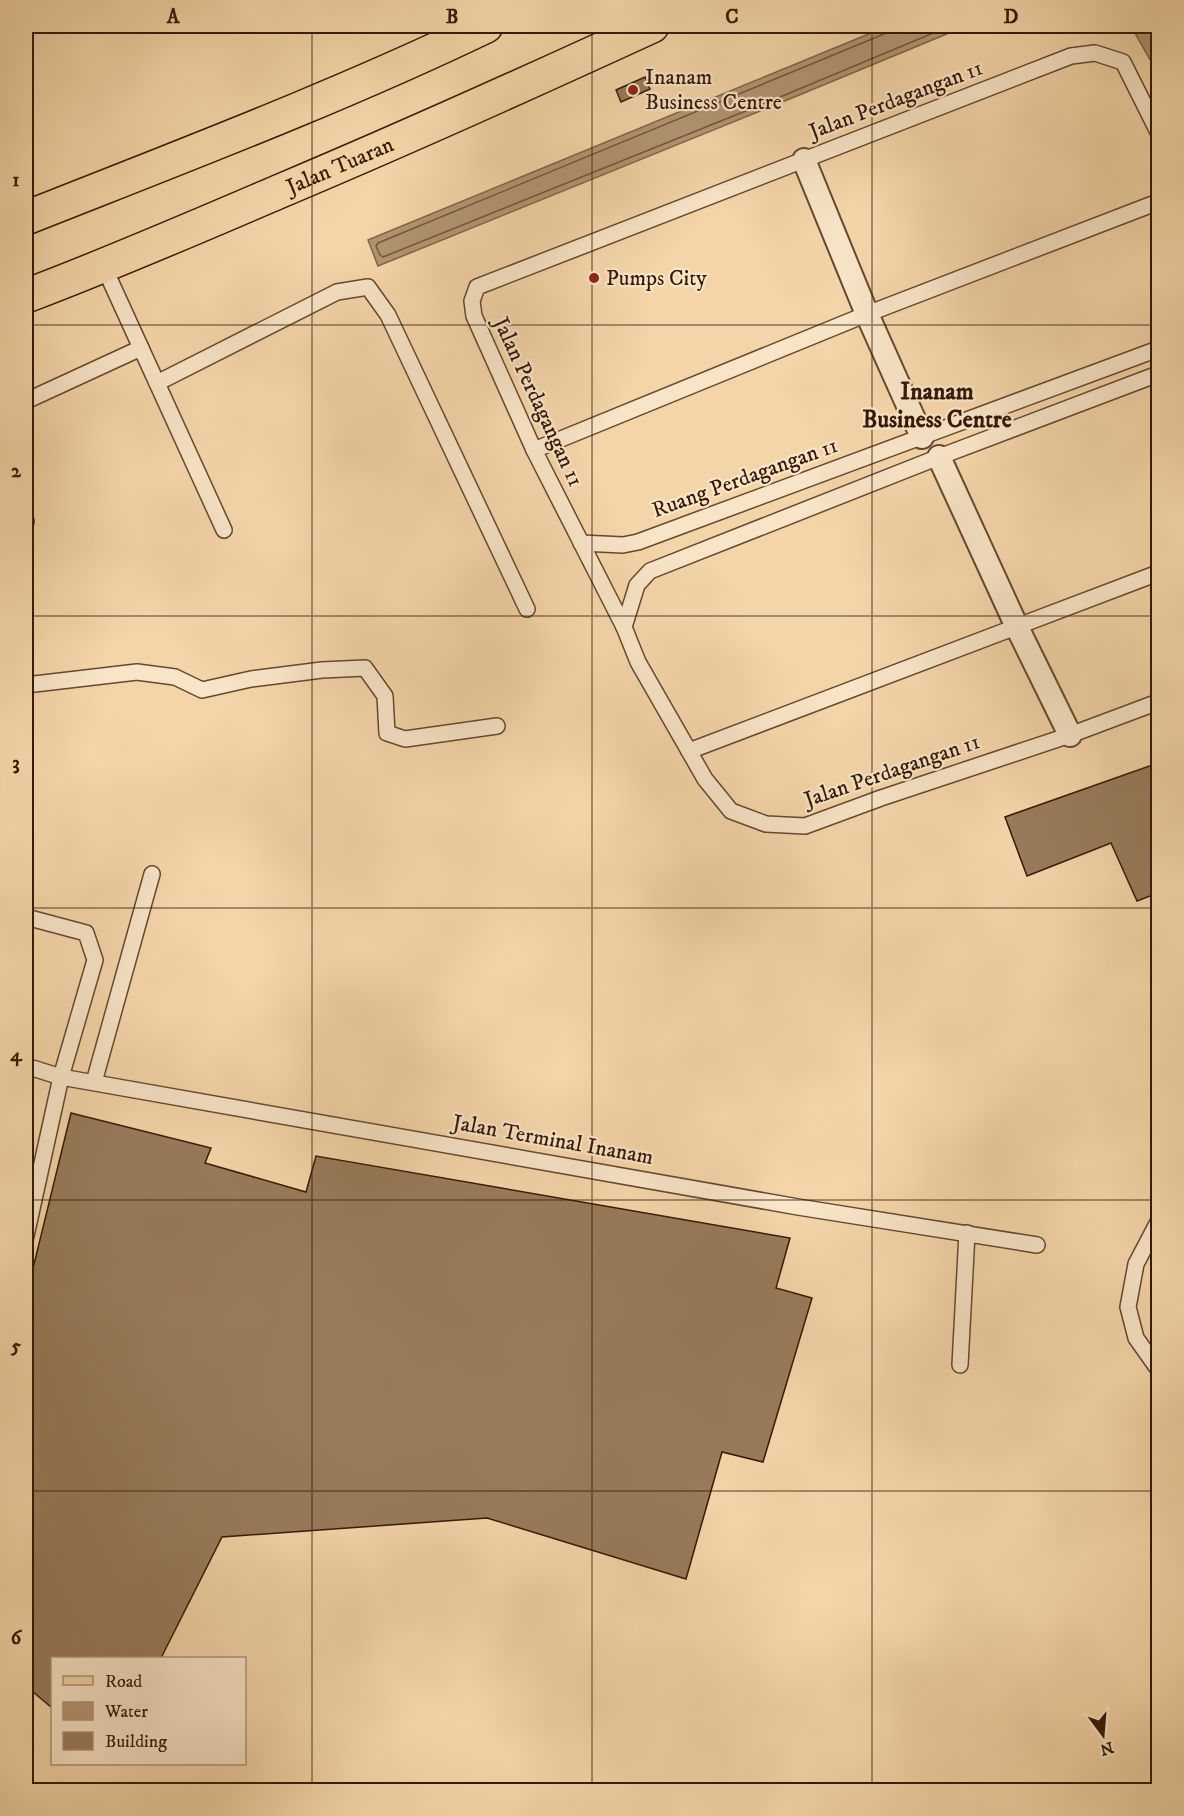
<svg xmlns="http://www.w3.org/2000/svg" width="1184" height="1816" font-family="'IM FELL DW Pica',serif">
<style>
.water{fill:#b39572;stroke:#816347;stroke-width:1.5}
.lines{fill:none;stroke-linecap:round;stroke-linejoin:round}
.shore{stroke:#74573c;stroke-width:1.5}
.building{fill:#987b5b;stroke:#351906;stroke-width:1.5}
.service-casing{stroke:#65482f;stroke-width:18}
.pedestrian-casing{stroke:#65482f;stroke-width:26}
.primary-casing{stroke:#351906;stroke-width:36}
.service{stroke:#f8e4c7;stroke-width:15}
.pedestrian{stroke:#f8e4c7;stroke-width:22}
.primary{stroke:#f4d5a9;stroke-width:33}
.grid{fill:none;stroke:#351906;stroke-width:1.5;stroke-opacity:0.55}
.poi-dot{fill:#8f2418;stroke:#f8e4c7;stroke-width:2}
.labels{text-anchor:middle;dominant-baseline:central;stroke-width:4.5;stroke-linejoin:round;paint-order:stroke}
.poi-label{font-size:22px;fill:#351906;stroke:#f8e4c7;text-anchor:start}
.street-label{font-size:22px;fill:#351906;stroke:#f8e4c7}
.neighbourhood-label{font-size:24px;font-weight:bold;fill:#351906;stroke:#f8e4c7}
.neatline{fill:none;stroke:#351906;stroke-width:2}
.grid-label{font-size:20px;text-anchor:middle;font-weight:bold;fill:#351906}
</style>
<rect width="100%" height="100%" fill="#f4d5a9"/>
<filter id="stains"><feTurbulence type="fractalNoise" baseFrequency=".00333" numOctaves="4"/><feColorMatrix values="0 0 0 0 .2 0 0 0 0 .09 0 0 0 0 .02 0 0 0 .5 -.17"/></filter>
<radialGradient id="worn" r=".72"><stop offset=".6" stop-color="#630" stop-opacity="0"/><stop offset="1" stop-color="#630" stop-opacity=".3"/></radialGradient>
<!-- water -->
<g class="water">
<polygon points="888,26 966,26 775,105 378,266 368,240"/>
<polygon points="1131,26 1158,26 1158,74"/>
</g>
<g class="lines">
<!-- shore -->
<polyline class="shore" points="888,26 887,31 884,34 378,243 376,246 380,255 383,257 773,100 950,26"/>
</g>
<!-- building -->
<g class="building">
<polygon points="645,77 650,89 621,102 616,90"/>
<polygon points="1158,763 1158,893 1137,901 1111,843 1027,876 1005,817"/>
<polygon points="71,1113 211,1148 205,1163 306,1192 316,1156 790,1238 776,1288 812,1298 763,1462 722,1452 686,1579 487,1518 222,1537 161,1658 52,1658 52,1708 26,1686 26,1297"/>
</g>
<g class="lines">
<defs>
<g id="service">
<polyline points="1158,132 1123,62 1095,53 1071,56 477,287 472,301 474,316 534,450 624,627 638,662 705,779 731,811 766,824 805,826 881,798 1070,735 1158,702"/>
<polyline points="104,267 224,530"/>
<polyline points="157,383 337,292 368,287 388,315 527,609"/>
<polyline points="26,401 141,348"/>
<polyline points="534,450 867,314 1158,202"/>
<polyline points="26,521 26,522"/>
<polyline points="581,543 623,545 638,542 1158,349"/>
<polyline points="624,627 637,585 650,571 939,457 1158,374"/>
<polyline points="26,685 137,672 175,677 202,690 251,679 322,670 365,668 385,696 387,733 405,739 497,726"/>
<polyline points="689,751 1158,573"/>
<polyline points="26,917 86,933 95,960 61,1077 26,1066"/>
<polyline points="94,1082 152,874"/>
<polyline points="1158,1222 1136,1264 1128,1307 1136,1338 1158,1369"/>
<polyline points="26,1236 61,1077 798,1207 1037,1245"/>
<polyline points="960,1365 967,1233"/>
</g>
<g id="pedestrian">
<polyline points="804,160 867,314 922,437"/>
<polyline points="939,457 1017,627 1070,735"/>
</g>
<g id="primary">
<path d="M26,218C180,157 336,98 486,26"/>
<path id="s1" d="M26,296C111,264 194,228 278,192C404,139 528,83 652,26"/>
</g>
</defs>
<!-- service casing -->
<use href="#service" class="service-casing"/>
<!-- pedestrian casing -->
<use href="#pedestrian" class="pedestrian-casing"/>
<!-- primary casing -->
<use href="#primary" class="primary-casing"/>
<!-- service -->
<use href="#service" class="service"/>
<!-- pedestrian -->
<use href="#pedestrian" class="pedestrian"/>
<!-- primary -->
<use href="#primary" class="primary"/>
</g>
<!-- grid -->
<path class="grid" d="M312,26V1790M592,26V1790M872,26V1790M26,325H1158M26,616H1158M26,908H1158M26,1200H1158M26,1491H1158"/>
<!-- markers -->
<g class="poi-dot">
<circle cx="633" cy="90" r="6"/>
<circle cx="594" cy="278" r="6"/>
</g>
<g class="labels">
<!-- poi labels -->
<g class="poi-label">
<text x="645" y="77">Inanam<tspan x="645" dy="25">Business Centre</tspan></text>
<text x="606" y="278">Pumps City</text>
</g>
<!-- street labels -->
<g class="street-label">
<text transform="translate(896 100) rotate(-21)">Jalan Perdagangan 11</text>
<text stroke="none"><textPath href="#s1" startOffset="340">Jalan Tuaran</textPath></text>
<text transform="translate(538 402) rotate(65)">Jalan Perdagangan 11</text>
<text transform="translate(745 478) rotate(-20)">Ruang Perdagangan 11</text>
<text transform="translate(892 771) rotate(-19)">Jalan Perdagangan 11</text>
<text transform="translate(553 1140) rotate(10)">Jalan Terminal Inanam</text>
</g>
<!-- neighbourhood labels -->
<g class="neighbourhood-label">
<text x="937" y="392">Inanam<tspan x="937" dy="28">Business Centre</tspan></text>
</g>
</g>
<!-- margin -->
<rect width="1184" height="1816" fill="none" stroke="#f4d5a9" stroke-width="66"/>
<!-- legend -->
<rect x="51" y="1657" width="195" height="108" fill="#f8e4c7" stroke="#aa937a" stroke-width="1.5"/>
<rect x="63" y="1676" width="30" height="9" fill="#f4d5a9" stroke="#aa937a" stroke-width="1.5"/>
<text x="105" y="1687" font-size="18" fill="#351906">Road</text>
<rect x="63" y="1702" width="30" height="18" fill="#b39572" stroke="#aa937a" stroke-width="1.5"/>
<text x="105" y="1717" font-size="18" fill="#351906">Water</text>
<rect x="63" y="1732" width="30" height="18" fill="#987b5b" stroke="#aa937a" stroke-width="1.5"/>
<text x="105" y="1747" font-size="18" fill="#351906">Building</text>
<!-- north arrow -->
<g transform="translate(1103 1735) rotate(164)" stroke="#f8e4c7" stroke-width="4.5" paint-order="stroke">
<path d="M0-4.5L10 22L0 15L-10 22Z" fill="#351906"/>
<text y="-9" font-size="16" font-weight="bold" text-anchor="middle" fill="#351906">N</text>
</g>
<rect x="33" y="33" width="1118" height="1750" class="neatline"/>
<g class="grid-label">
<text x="173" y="23">A</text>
<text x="452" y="23">B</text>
<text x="732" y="23">C</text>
<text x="1011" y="23">D</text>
<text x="16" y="186">1</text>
<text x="16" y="477">2</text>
<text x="16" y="769">3</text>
<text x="16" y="1061">4</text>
<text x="16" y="1352">5</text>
<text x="16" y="1644">6</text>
</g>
<rect width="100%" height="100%" filter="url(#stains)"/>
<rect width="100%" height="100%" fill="url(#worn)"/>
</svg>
